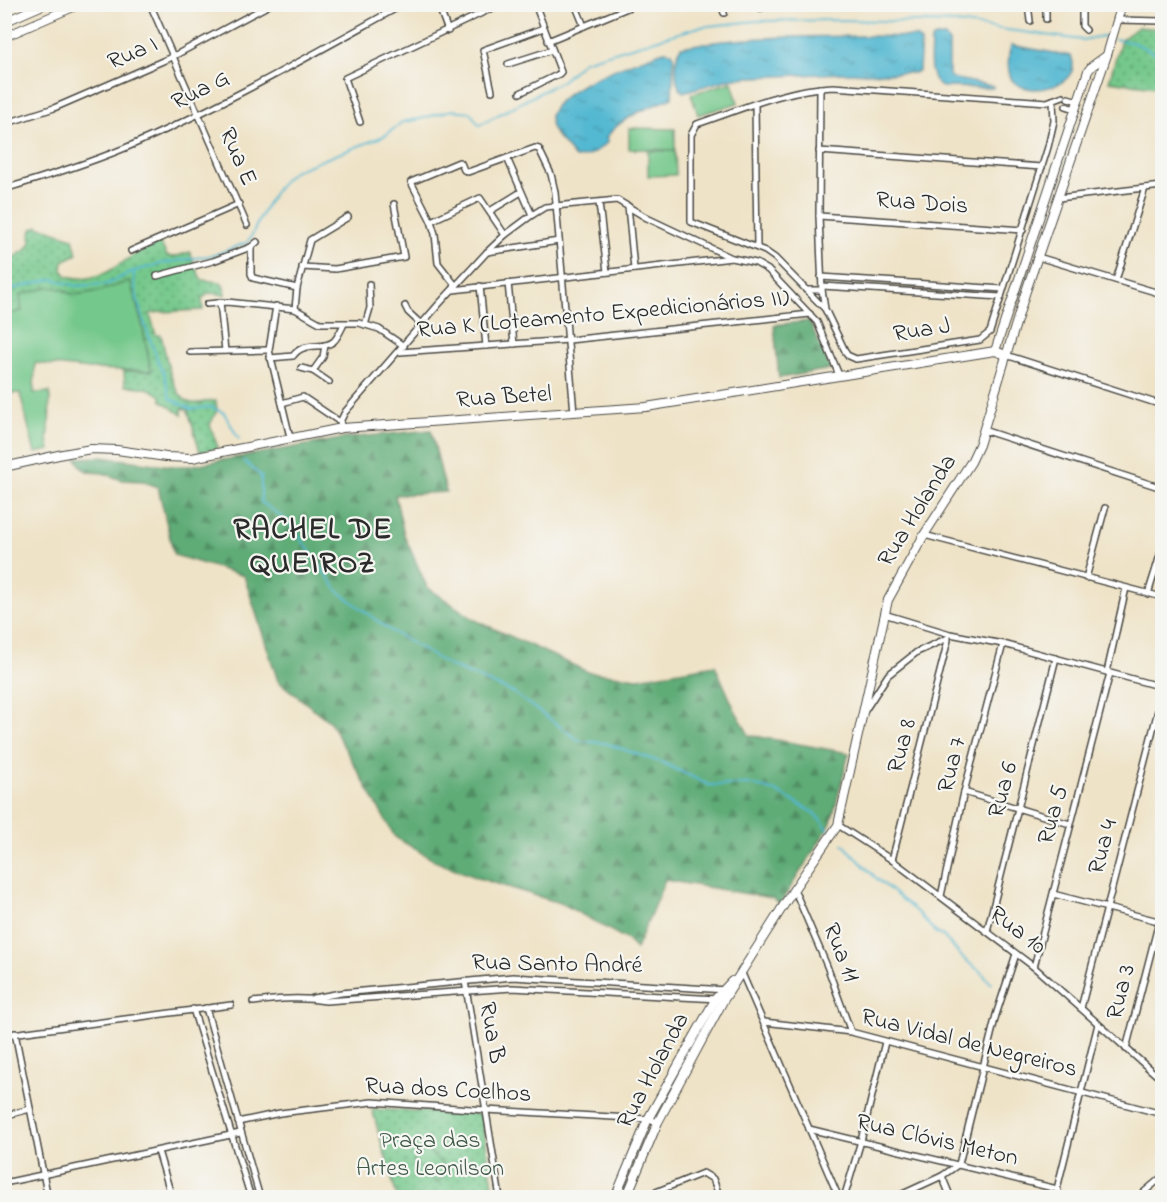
<svg xmlns="http://www.w3.org/2000/svg" width="1167" height="1202" font-family="'Indie Flower',sans-serif">
<style>
.green{fill:url(#green-dots);stroke:#507a5b;stroke-width:1.5}
.forest{fill:url(#forest-firs);stroke:#456c51;stroke-width:1.5}
.pitch{fill:#74c88b;stroke:#507a5b;stroke-width:1.5}
.water{fill:url(#water-ripples);stroke:#3f727e;stroke-width:1.5}
.lines{fill:none;stroke-linecap:round;stroke-linejoin:round}
.stream{stroke:#53b8d1;stroke-width:2}
.street-casing{stroke:#484742;stroke-width:8}
.secondary-casing{stroke:#484742;stroke-width:10}
.primary-casing{stroke:#484742;stroke-width:10}
.street{stroke:#fff;stroke-width:5}
.secondary{stroke:#fff;stroke-width:8}
.primary{stroke:#fff;stroke-width:8}
.labels{text-anchor:middle;dominant-baseline:central;stroke-width:4.5;stroke-linejoin:round;paint-order:stroke}
.street-label{font-size:24px;fill:#2b2b2b;stroke:#f6f6f2}
.park-label{font-size:24px;fill:#415a48;stroke:#f6f6f2}
.district-label{font-size:30px;font-weight:bold;letter-spacing:1.5px;fill:#2b2b2b;stroke:#f6f6f2}
</style>
<defs>
<pattern id="green-dots" width="8" height="8" patternUnits="userSpaceOnUse" patternTransform="scale(1.5)"><rect width="8" height="8" fill="#74c88b"/><path d="M2 2h.1M6 6h.1" fill="none" stroke="#5fa372" stroke-width="1.8" stroke-linecap="round"/></pattern>
<pattern id="forest-firs" width="22" height="20" patternUnits="userSpaceOnUse" patternTransform="scale(1.5)"><rect width="22" height="20" fill="#5fac77"/><path d="M5 1l3.5 6h-7zM16 11l3.5 6h-7z" fill="#4f8c62"/></pattern>
<pattern id="water-ripples" width="26" height="14" patternUnits="userSpaceOnUse" patternTransform="scale(1.5)"><rect width="26" height="14" fill="#53b8d1"/><path d="M2 4q2-2 4 0t4 0M15 11q2-2 4 0t4 0" fill="none" stroke="#4596aa"/></pattern>
</defs>
<rect width="100%" height="100%" fill="#f6f6f2"/>
<filter id="ink" filterUnits="userSpaceOnUse"><feTurbulence type="fractalNoise" baseFrequency=".0167" numOctaves="2"/><feDisplacementMap in="SourceGraphic" scale="12" xChannelSelector="R" yChannelSelector="G"/><feConvolveMatrix kernelMatrix="1 2 1 2 8 2 1 2 1" color-interpolation-filters="sRGB"/></filter>
<filter id="wash" filterUnits="userSpaceOnUse"><feTurbulence type="fractalNoise" baseFrequency=".008" numOctaves="4" result="noise"/><feDisplacementMap in="SourceGraphic" scale="24" xChannelSelector="R" yChannelSelector="G"/><feGaussianBlur stdDeviation="1.35" result="paint"/><feColorMatrix in="noise" values="0 0 0 0 0 0 0 0 0 0 0 0 0 0 0 0 0 1.4 0 .05"/><feComposite in="paint" operator="in"/></filter>
<g filter="url(#wash)">
<rect width="100%" height="100%" fill="#efe3c7"/>
<!-- green -->
<g class="green">
<polygon points="1138,27 1162,29 1162,88 1109,81 1121,40"/>
<path d="M38,226L73,238L77,254L63,261L62,270L67,276C92,283 110,272 129,258C138,252 150,247 160,242L167,256L174,257L190,252C194,262 196,271 202,280L220,282L224,287L225,295L210,293L202,298L203,310L160,312L150,314L156,335H161C166,353 171,399 192,403C201,405 208,399 216,401L217,410L210,425L218,448L200,452L188,410L182,408V415L162,401L161,396C149,387 140,386 125,386L124,371H151L142,324L130,281L100,291L74,295L61,289L22,312L5,315V285L7,277L6,267L8,261L27,249L31,242L30,235L33,228Z"/>
<polygon points="372,1109 478,1114 482,1118 495,1197 397,1197"/>
</g>
<!-- forest -->
<g class="forest">
<polygon points="809,321 831,369 779,378 774,325"/>
<polygon points="431,430 446,492 395,495 404,535 427,587 475,620 588,672 638,678 715,665 734,708 749,735 849,753 831,823 780,904 772,898 665,880 636,949 626,939 563,904 478,878 437,862 395,837 330,722 278,681 244,576 174,555 158,487 142,481 122,480 103,473 89,472 82,468 76,458 102,457 171,466 188,466 346,438"/>
</g>
<!-- pitch -->
<g class="pitch">
<polygon points="732,82 738,103 698,115 691,94"/>
<polygon points="629,128 675,129 675,150 629,149"/>
<polygon points="648,151 675,151 676,175 648,176"/>
<polygon points="130,281 142,324 151,371 90,369 35,363 34,393 50,392 49,434 47,435 50,450 35,453 20,393 5,394 5,315 22,311 20,295 49,287 61,289 74,295 100,291"/>
<polygon points="425,1148 449,1170 437,1183 413,1162"/>
</g>
<!-- water -->
<g class="water">
<path d="M865,36L916,37L921,42L919,70L914,73H844L734,78L683,92C673,85 674,56 681,47C742,36 803,37 865,36Z"/>
<path d="M935,37H945L949,42V75L951,78L993,86V88L942,87C926,77 931,57 931,40Z"/>
<path d="M1011,45L1071,56C1084,85 1031,98 1014,82C1006,75 1008,55 1011,45Z"/>
<path d="M664,51L672,52L674,56L672,98C649,107 619,118 606,138L608,142C597,151 589,158 575,158L556,135L551,127L550,116C560,85 634,62 664,51Z"/>
</g>
<g class="lines">
<!-- stream -->
<g class="stream">
<polyline points="1115,39 1134,43 1162,56"/>
<path d="M134,271C133,300 151,339 160,367L164,373L170,398L191,409L211,407L224,413L239,439"/>
<path d="M4,291L53,279L77,286L107,284L134,271L164,263L214,255L246,243C253,238 254,229 258,222C266,205 279,182 294,171L369,142L386,135L402,122L420,119L452,110L470,112L479,125L562,81L584,61L699,27L756,21L845,20L956,23L1082,40L1103,36L1109,38"/>
<polyline points="244,461 261,476 261,502 289,522 338,591 388,629 450,666 512,692 580,741 605,743 663,763 709,785 753,785 775,791 813,812 829,830"/>
<polyline points="843,844 876,878 918,913 936,933 943,936 964,959 981,972 991,984"/>
</g>
</g>
</g>
<g filter="url(#ink)">
<g class="lines">
<defs>
<g id="street">
<polyline points="150,4 247,225"/>
<polyline points="438,4 448,31"/>
<polyline points="575,4 584,26"/>
<polyline points="721,4 724,13"/>
<polyline points="760,4 761,8"/>
<polyline points="797,4 797,5"/>
<polyline points="1028,4 1030,21"/>
<polyline points="1046,4 1046,19"/>
<polyline points="1082,4 1082,26 1086,30"/>
<polyline points="1140,4 1162,7"/>
<polyline points="931,10 962,4"/>
<polyline points="1118,20 1162,21"/>
<polyline points="548,41 637,4"/>
<polyline points="508,64 552,50"/>
<polyline points="820,88 819,216 822,290 825,309 847,355 856,359 980,340 990,332 1048,147 1054,121 1053,100"/>
<polyline points="492,91 483,50 544,28"/>
<polyline points="520,93 559,74 561,72 535,4"/>
<polyline points="1068,98 1078,101"/>
<polyline points="755,104 757,247"/>
<polyline points="1066,106 1075,109"/>
<polyline points="360,122 345,78 501,4"/>
<polyline points="4,124 54,108 172,57 271,4"/>
<polyline points="819,151 1042,167"/>
<polyline points="507,158 532,215"/>
<path d="M4,189C45,177 86,164 125,148C221,107 313,54 404,4"/>
<polyline points="1058,198 1162,186"/>
<polyline points="599,203 607,272"/>
<polyline points="628,206 634,269"/>
<polyline points="490,211 521,192"/>
<polyline points="819,216 1023,230"/>
<polyline points="431,221 480,198 505,235"/>
<polyline points="251,247 251,274 253,278 297,288"/>
<polyline points="131,251 239,204"/>
<polyline points="487,252 559,241"/>
<polyline points="1038,257 1162,294"/>
<polyline points="302,267 335,269 404,257 394,204"/>
<polyline points="157,276 213,261 251,247 257,242"/>
<polyline points="821,277 1003,289"/>
<polyline points="1116,280 1145,188"/>
<polyline points="508,283 514,344"/>
<polyline points="456,286 438,263 435,234 431,221 411,182 459,162 461,163 464,170 468,172 535,148 539,149 551,174 555,192 574,413"/>
<polyline points="480,286 486,346"/>
<polyline points="822,286 1001,297"/>
<polyline points="453,290 732,258"/>
<polyline points="806,290 822,290"/>
<polyline points="220,302 225,351"/>
<polyline points="207,304 227,302 295,309 320,323 359,323 379,329 404,346"/>
<polyline points="276,306 269,350 290,437"/>
<polyline points="405,306 408,312 422,325"/>
<path d="M824,308L775,258L765,251L691,222V135L697,124C742,109 785,89 833,87L1047,102L1063,96"/>
<polyline points="295,309 297,288 310,240 348,217"/>
<polyline points="365,325 370,308 369,284"/>
<polyline points="190,352 269,350"/>
<polyline points="400,352 569,340 810,314"/>
<polyline points="1006,355 1162,405"/>
<path d="M270,358L293,356C304,340 323,351 334,341C338,337 341,330 344,324"/>
<polyline points="301,368 313,371 329,382"/>
<polyline points="313,371 323,357 325,345"/>
<polyline points="282,403 303,397 340,422"/>
<polyline points="342,428 340,422 345,412 439,304 487,252 505,235 532,215 545,207 617,200 647,218 732,258 756,263 768,270 817,322 839,375"/>
<polyline points="983,430 1162,488"/>
<polyline points="924,535 1162,597"/>
<polyline points="1086,578 1105,508"/>
<polyline points="1148,594 1162,549"/>
<polyline points="884,614 950,634 1003,644 1162,687"/>
<polyline points="1107,672 1126,588"/>
<polyline points="864,712 888,675 917,652 948,638"/>
<polyline points="964,792 1070,824"/>
<polyline points="838,825 892,860 1034,967 1162,1080"/>
<polyline points="892,860 948,640"/>
<polyline points="794,889 827,966 851,1032"/>
<polyline points="1053,894 1162,922"/>
<polyline points="941,896 964,792 1003,644"/>
<polyline points="987,931 1056,658"/>
<polyline points="1034,967 1110,673"/>
<polyline points="741,971 839,1198"/>
<polyline points="465,981 500,1198"/>
<polyline points="313,998 341,993 513,977 726,990"/>
<path d="M253,1002C278,999 301,997 326,1001L512,988L718,999"/>
<polyline points="206,1008 260,1198"/>
<polyline points="1081,1008 1162,695"/>
<polyline points="193,1009 251,1198"/>
<polyline points="764,1022 851,1032 1162,1114"/>
<polyline points="15,1033 48,1198"/>
<polyline points="4,1035 231,1005"/>
<polyline points="1126,1049 1162,910"/>
<polyline points="4,1116 30,1109"/>
<polyline points="238,1122 280,1113 372,1102 486,1110 648,1119 658,1122"/>
<polyline points="809,1129 1057,1189"/>
<polyline points="158,1151 172,1198"/>
<polyline points="959,1164 996,1015 1016,954"/>
<polyline points="942,1176 951,1198"/>
<polyline points="4,1183 240,1133"/>
<polyline points="641,1198 703,1173 713,1179 720,1198"/>
<polyline points="844,1198 861,1141 885,1042"/>
<polyline points="894,1198 942,1176 959,1164"/>
<polyline points="1061,1198 1057,1189 1098,1024"/>
<polyline points="1137,1198 1162,1177"/>
</g>
<g id="secondary">
<polyline points="995,351 1088,71 1092,66 1106,56"/>
<polyline points="4,467 63,454 91,449 117,450 166,457 192,458 342,428 646,407 995,351 1006,355"/>
<polyline points="615,1198 648,1119 716,998 732,981"/>
<polyline points="626,1198 658,1122 723,1001 794,889 838,825 888,600 924,535 971,462 979,445 1025,294 1107,55 1122,4"/>
</g>
<g id="primary">
<polyline points="4,22 45,4"/>
<polyline points="4,37 80,4"/>
</g>
</defs>
<!-- street casing -->
<use href="#street" class="street-casing"/>
<!-- secondary casing -->
<use href="#secondary" class="secondary-casing"/>
<!-- primary casing -->
<use href="#primary" class="primary-casing"/>
<!-- street -->
<use href="#street" class="street"/>
<!-- secondary -->
<use href="#secondary" class="secondary"/>
<!-- primary -->
<use href="#primary" class="primary"/>
</g>
</g>
<g class="labels">
<!-- street labels -->
<g class="street-label">
<text transform="translate(133 54) rotate(-23)">Rua I</text>
<text transform="translate(201 91) rotate(-27)">Rua G</text>
<text transform="translate(237 157) rotate(66)">Rua E</text>
<text transform="translate(922 204) rotate(4)">Rua Dois</text>
<text transform="translate(603 315) rotate(-5)">Rua K (Loteamento Expedicionários II)</text>
<text transform="translate(922 331) rotate(-9)">Rua J</text>
<text transform="translate(504 398) rotate(-4)">Rua Betel</text>
<text transform="translate(918 511) rotate(-58)">Rua Holanda</text>
<text transform="translate(903 746) rotate(-75)">Rua 8</text>
<text transform="translate(953 765) rotate(-76)">Rua 7</text>
<text transform="translate(1004 790) rotate(-75)">Rua 6</text>
<text transform="translate(1054 815) rotate(-75)">Rua 5</text>
<text transform="translate(1104 847) rotate(-75)">Rua 4</text>
<text transform="translate(1017 931) rotate(37)">Rua 10</text>
<text transform="translate(840 953) rotate(68)">Rua 11</text>
<text transform="translate(557 965) rotate(1)">Rua Santo André</text>
<text transform="translate(1122 992) rotate(-76)">Rua 3</text>
<text transform="translate(491 1033) rotate(80)">Rua B</text>
<text transform="translate(969 1044) rotate(14)">Rua Vidal de Negreiros</text>
<text transform="translate(654 1071) rotate(-62)">Rua Holanda</text>
<text transform="translate(448 1091) rotate(3)">Rua dos Coelhos</text>
<text transform="translate(937 1141) rotate(13)">Rua Clóvis Meton</text>
</g>
<!-- park labels -->
<g class="park-label">
<text x="430" y="1141">Praça das<tspan x="430" dy="28">Artes Leonilson</tspan></text>
</g>
<!-- district labels -->
<g class="district-label">
<text x="313" y="531">RACHEL DE<tspan x="313" dy="34">QUEIROZ</tspan></text>
</g>
</g>
<!-- margin -->
<rect width="1167" height="1202" fill="none" stroke="#f6f6f2" stroke-width="24"/>
</svg>
